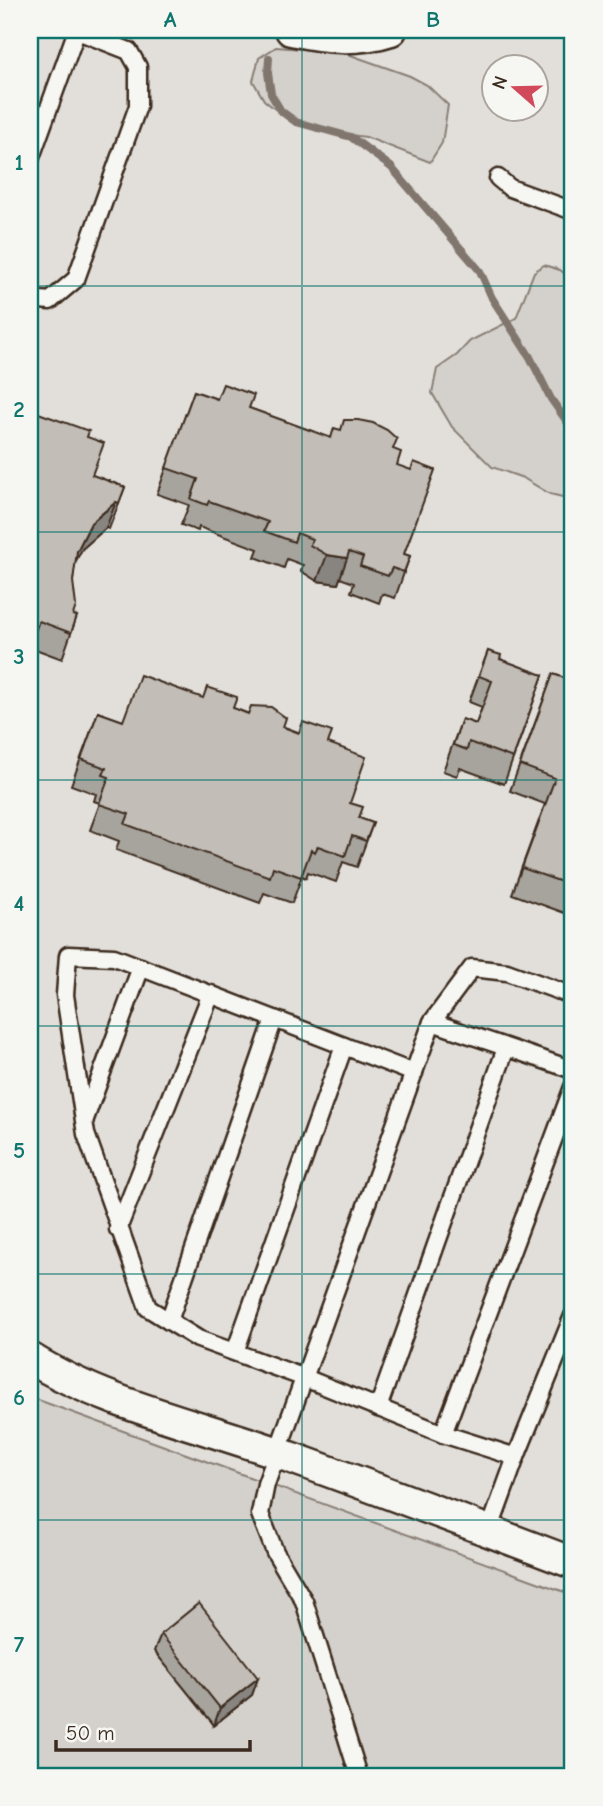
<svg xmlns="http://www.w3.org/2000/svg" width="603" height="1806" font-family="'Comic Neue',sans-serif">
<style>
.built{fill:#e2dfdb;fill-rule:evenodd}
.green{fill:#d4d1cc;stroke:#887e75;stroke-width:2}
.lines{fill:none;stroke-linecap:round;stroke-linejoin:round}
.stream{stroke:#81766d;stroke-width:8}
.lane-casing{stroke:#3b2a1e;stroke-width:21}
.street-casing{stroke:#3b2a1e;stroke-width:35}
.lane{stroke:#f6f6f2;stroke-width:16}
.street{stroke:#f6f6f2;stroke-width:30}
.wall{fill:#a7a39d;stroke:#3b2a1e;stroke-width:2}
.shaded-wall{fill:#888480;stroke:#3b2a1e;stroke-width:2}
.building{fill:#c2bdb7;stroke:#3b2a1e;stroke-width:2}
.grid{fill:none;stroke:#0f766e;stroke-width:2;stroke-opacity:0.55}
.neatline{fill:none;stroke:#0f766e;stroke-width:2.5}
.grid-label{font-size:23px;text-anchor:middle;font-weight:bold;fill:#0f766e}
</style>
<rect width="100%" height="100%" fill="#efeeea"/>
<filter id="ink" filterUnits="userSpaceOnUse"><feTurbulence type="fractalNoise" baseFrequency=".0143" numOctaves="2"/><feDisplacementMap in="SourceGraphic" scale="14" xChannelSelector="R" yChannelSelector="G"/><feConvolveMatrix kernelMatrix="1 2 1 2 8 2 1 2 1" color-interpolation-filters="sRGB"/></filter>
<g filter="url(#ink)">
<!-- built -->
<path class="built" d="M30,30H573V1595L30,1397ZM494,66H536V108H494Z"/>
<!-- green -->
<g class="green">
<polygon points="276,47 342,52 410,76 427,85 448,105 442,143 430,162 366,137 317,131 287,119 264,100 253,81 259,58"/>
<polygon points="544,265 560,270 573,280 573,486 567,498 550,494 523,478 492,467 452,427 432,393 437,369 457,355 470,341 516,318 534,272"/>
<polygon points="30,1397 573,1595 573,1776 30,1776"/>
</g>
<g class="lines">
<!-- stream -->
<polyline class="stream" points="269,58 268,73 271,94 281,111 296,122 351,137 391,167 480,271 492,298 530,357 551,399 573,430"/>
<defs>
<g id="lane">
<polyline points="30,160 77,30"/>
<polyline points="498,178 510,188 573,211"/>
<polyline points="30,299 50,301 76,279 138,106 138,67 129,51 75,30"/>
<polyline points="432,1022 573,1070"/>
<polyline points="414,1073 114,957 68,955 65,995 86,1134 148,1308 198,1339 305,1378 443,1434 516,1457"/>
<polyline points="85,1119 141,967"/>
<polyline points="118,1229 211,994"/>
<polyline points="169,1321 274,1019"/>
<polyline points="235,1352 344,1046"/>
<polyline points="378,1408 506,1048"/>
<polyline points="443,1434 573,1087"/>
<polyline points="489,1531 516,1457 573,1316"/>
<polyline points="359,1776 304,1601 275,1552 260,1514 266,1484 432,1022 472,968 507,972 573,996"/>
</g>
<g id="street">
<path d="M291,30C326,38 357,41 391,30"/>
<path d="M30,1358C104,1404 196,1424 278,1453C377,1488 475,1526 573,1563"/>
</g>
</defs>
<!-- lane casing -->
<use href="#lane" class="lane-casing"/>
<!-- street casing -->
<use href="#street" class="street-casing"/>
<!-- lane -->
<use href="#lane" class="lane"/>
<!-- street -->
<use href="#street" class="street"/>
</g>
<!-- wall -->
<g class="wall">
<polygon points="194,391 217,399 249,408 331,438 393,449 397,465 404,554 410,556 395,598 382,594 379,603 351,592 354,583 340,578 338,584 317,581 301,571 303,565 287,559 284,568 255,557 258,549 199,527 198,531 181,525 189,505 157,494"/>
<polygon points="30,410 87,437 92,475 125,487 109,529 106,528 82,549 75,561 73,581 73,615 77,616 62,659 30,647"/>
<polygon points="488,651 500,659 543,675 504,784 460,768 457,776 443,771 462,719 476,724 482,707 469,702"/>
<polygon points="553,674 573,681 573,916 512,894 545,804 510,791"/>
<polygon points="233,708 328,743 350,803 359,818 373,823 357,867 343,862 336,882 308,872 306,878 302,876 292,903 264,893 260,903 116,850 119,841 90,830 100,803 94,801 96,794 71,785 98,712 123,721"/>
<polygon points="161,1634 258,1678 252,1695 214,1725 154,1651"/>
</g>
<!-- shaded-wall -->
<g class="shaded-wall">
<polygon points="116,502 106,528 82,549 68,577 77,551 91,523"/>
<polygon points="327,555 347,558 338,584 317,581"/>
<polygon points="258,1678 252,1695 214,1725 220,1708"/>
</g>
<!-- building -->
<g class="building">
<polygon points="223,384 254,395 249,408 331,438 334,428 341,430 344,420 358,420 373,423 387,430 397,439 393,449 401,452 397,465 411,470 414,462 435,470 404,554 410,556 404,572 392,568 388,576 360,566 363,557 349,552 347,558 327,555 310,545 312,539 297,533 294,542 264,531 268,522 209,501 207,505 191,499 198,479 166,468 194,391 217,399"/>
<polygon points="30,410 89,431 87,437 104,443 92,475 125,487 119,503 116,502 91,523 77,551 73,581 76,606 73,615 77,616 71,633 39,621 30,645"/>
<polygon points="488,651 501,655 500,659 543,675 513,758 469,742 467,750 453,745 462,719 476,724 492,681 479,676"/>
<polygon points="553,674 573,681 573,886 522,868 555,778 520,765"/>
<polygon points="140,675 203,698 207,687 237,697 233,708 248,714 251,706 271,707 286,718 283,727 299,733 303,722 332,732 328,743 366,757 350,803 363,807 359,818 373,823 366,841 352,836 345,856 318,846 315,852 311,850 301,877 273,867 270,877 125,824 129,814 99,804 109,777 103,775 106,768 81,759 98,712 123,721"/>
<polygon points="199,1603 258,1678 220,1708 161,1634"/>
</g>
</g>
<!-- grid -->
<path class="grid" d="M302,30V1776M30,286H573M30,532H573M30,780H573M30,1026H573M30,1274H573M30,1520H573"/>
<!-- margin -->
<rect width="603" height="1806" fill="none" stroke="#f6f6f2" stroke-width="77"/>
<!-- north arrow -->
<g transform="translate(515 88) rotate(290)"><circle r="33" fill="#f6f6f2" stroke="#aba49d" stroke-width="2"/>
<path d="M0-5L12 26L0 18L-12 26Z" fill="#d1495b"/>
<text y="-10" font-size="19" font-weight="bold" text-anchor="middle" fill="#3b2a1e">N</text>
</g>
<!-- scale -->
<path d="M56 1740v10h194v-10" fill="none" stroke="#3b2a1e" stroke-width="3.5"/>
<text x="66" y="1740" font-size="21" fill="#3b2a1e" stroke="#f6f6f2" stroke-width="5" paint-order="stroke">50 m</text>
<rect x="38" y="38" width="526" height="1730" class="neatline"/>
<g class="grid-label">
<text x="170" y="27">A</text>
<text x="433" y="27">B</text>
<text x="19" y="170">1</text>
<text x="19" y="417">2</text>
<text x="19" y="664">3</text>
<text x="19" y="911">4</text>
<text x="19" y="1158">5</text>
<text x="19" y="1405">6</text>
<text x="19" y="1652">7</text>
</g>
</svg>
